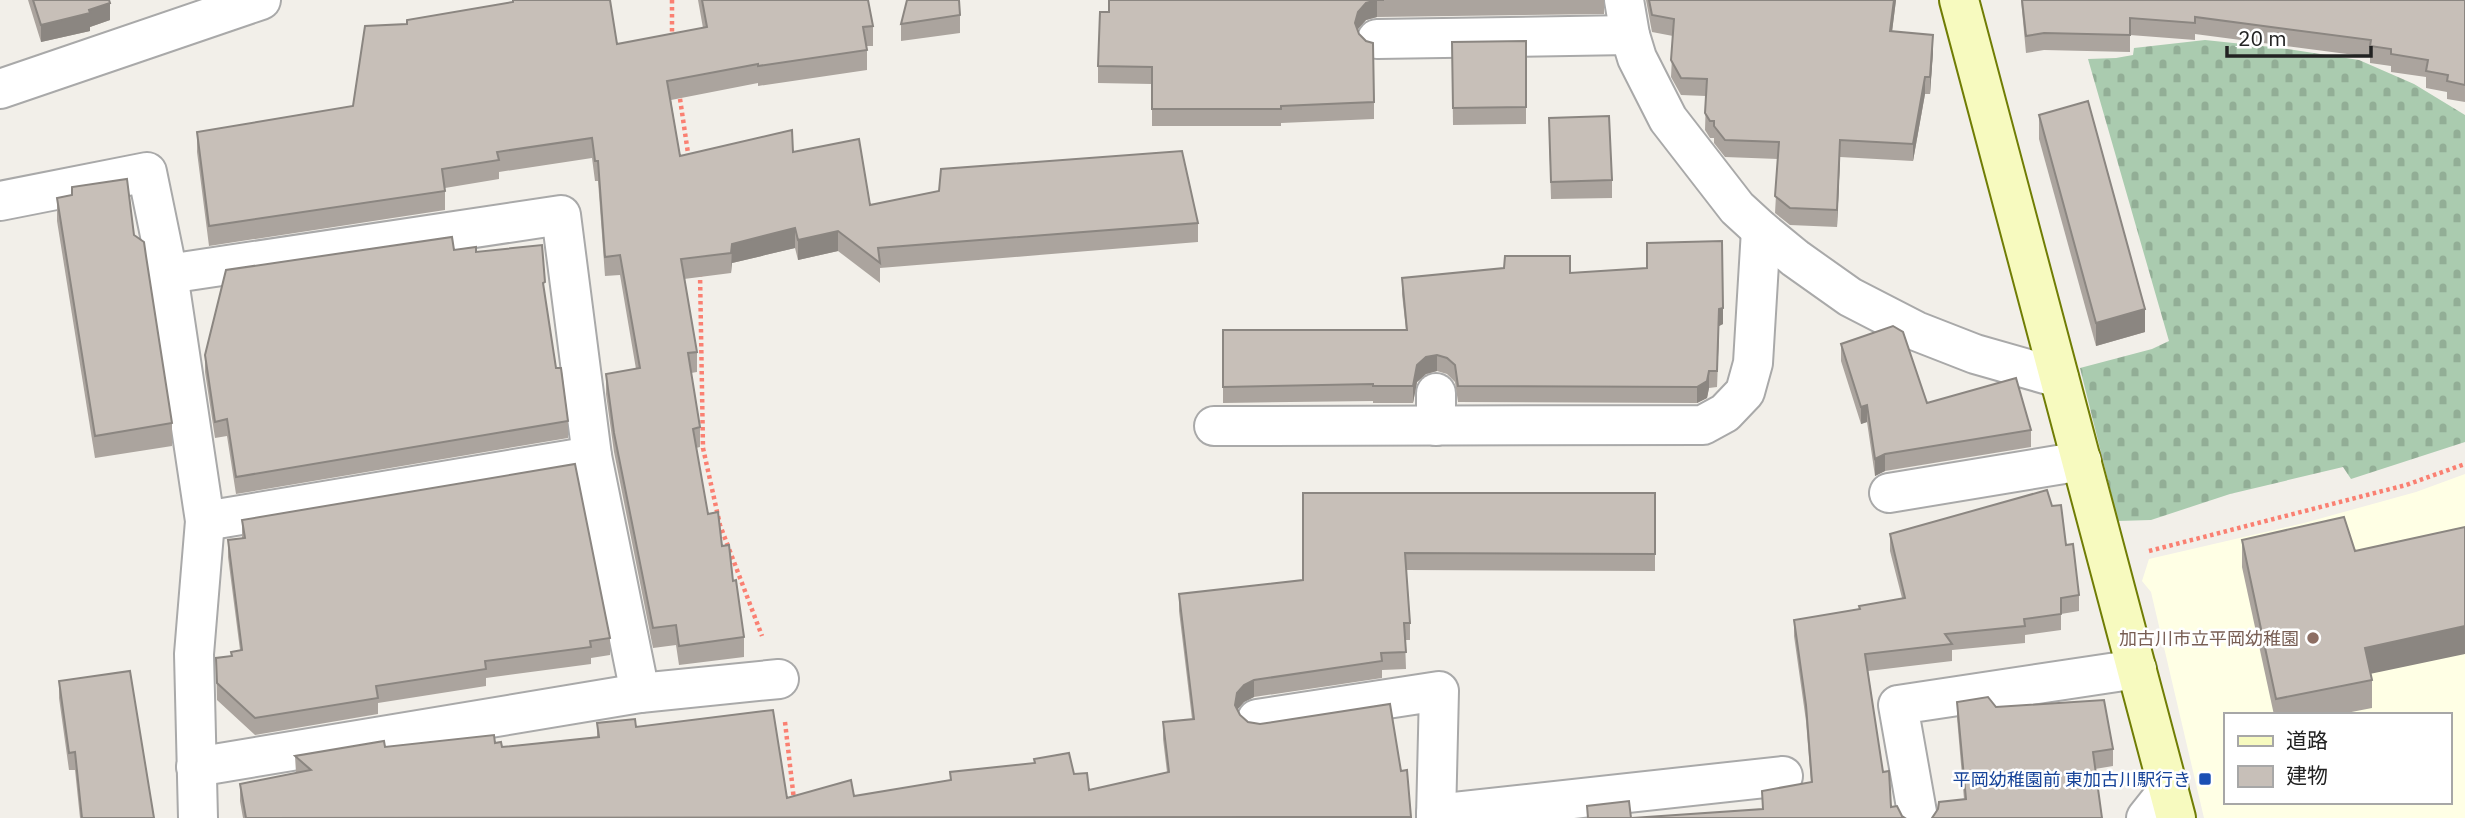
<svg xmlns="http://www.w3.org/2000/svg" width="2465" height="818" font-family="'IBM Plex Sans','Noto Sans JP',sans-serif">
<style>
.education{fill:#ffffe5;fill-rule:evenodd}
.cemetery{fill:url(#cemetery-stones)}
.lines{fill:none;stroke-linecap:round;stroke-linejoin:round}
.street-casing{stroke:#a9a9a9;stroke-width:42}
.secondary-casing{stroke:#707d05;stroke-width:42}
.path{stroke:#fa8072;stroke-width:4.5;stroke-dasharray:3.5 3.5;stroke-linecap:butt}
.street{stroke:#fff;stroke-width:38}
.secondary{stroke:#f7fabf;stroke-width:38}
.wall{fill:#aba49e}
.shaded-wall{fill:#8b8681}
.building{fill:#c7bfb8;stroke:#8b8681;stroke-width:2}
.education-dot{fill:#8d6e63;stroke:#fff;stroke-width:2.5}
.transit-dot{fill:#1a4fb4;stroke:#fff;stroke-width:2.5}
.labels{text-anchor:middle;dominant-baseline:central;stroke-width:5;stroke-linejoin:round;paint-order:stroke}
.education-label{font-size:18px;fill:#785e54;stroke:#fff;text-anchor:end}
.transit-label{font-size:18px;fill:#164399;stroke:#fff;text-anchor:end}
</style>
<defs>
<pattern id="cemetery-stones" width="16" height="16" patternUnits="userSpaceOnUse" patternTransform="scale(1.75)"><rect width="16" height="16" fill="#aacbaf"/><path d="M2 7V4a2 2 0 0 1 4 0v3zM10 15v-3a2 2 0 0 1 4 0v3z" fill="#92ae96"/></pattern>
</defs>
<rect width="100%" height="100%" fill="#f2efe9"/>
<!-- education -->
<path class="education" d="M2465,474V818H2204L2151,592L2142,581L2149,559L2304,523L2416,492ZM2225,715H2449V802H2225Z"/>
<!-- cemetery -->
<polygon class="cemetery" points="2205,40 2281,48 2359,60 2414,84 2465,115 2465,442 2351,479 2343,467 2230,494 2151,520 2118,521 2080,368 2152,349 2169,341 2088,59 2116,58 2133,55 2134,48"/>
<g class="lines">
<defs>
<g id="street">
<polyline points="1624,0 1630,35 1637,58 1668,119 1737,208 1761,230 1795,258 1850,297 1916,331 1975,354 2059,378"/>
<polyline points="1377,39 1630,35"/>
<polyline points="0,89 261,0"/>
<polyline points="0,201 147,172 168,274 205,521 194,654 198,818"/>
<polyline points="168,274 561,215 592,456 640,693"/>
<polyline points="1436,393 1436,426"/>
<polyline points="1214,426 1703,425 1725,413 1745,392 1753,363 1761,230"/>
<polyline points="1889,493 2082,461"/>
<polyline points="205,521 592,456"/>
<polyline points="1257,719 1439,691 1436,818"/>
<polyline points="196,767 640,693 779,679"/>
<polyline points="1436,814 1783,776"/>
<polyline points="1918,818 1898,705 2137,669"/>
<polyline points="2146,818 2169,789"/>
</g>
<polyline id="secondary" points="1959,0 2176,818"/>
</defs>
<!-- street casing -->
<use href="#street" class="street-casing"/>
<!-- secondary casing -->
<use href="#secondary" class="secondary-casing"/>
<!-- path -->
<g class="path">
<polyline points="672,0 672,39"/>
<polyline points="679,92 689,160"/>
<polyline points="700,273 703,448 720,525 762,636"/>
<polyline points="2149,551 2406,485 2465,464"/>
<polyline points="785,722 794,800"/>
</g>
<!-- street -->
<use href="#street" class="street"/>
<!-- secondary -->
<use href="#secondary" class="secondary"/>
</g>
<!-- wall -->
<g class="wall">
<polygon points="28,0 109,0 110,20 90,27 90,31 41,42"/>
<polygon points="698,0 868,0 873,26 873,46 867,46 867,70 758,86 758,83 671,100 680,156 793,152 870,205 1198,223 1198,242 880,268 880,283 838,251 798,260 795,248 732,263 731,273 684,279 697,352 697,372 691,373 700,427 700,447 696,448 708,514 722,546 733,581 744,637 744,657 679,665 676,645 653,648 614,452 606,394 606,374 636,369 620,275 605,276 598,181 595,181 592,158 499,172 499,179 445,188 445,210 209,246 197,152 197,132 353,106 407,24 407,20 617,44 703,28"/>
<polygon points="1109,0 1604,0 1604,14 1377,17 1366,20 1358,29 1374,102 1374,119 1281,123 1281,126 1152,126 1152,84 1098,83 1098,66 1109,12"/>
<polygon points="1646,0 1896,0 1892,31 1933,52 1930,94 1925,94 1913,161 1840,157 1837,227 1790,225 1775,213 1778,159 1725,157 1714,143 1714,138 1710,138 1705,130 1706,96 1681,95 1671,77 1673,36 1652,32"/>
<polygon points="2021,0 2465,0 2465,102 2447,99 2447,92 2426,88 2426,77 2391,72 2391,66 2370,63 2370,57 2195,34 2195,40 2130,35 2130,52 2044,50 2026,53"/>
<polygon points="960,15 960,33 901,41 901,24"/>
<polygon points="1526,41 1526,124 1453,125 1452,42"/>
<polygon points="2039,115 2145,332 2096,346 2039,139"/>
<polygon points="1549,135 1612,180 1612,198 1551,199"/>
<polygon points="57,198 134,235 172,423 172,446 95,458 57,221"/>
<polygon points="454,250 476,252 556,368 568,421 568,438 236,494 227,436 215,438 205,372 205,355"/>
<polygon points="1570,273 1723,324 1719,326 1717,387 1709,388 1707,398 1697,403 1458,402 1455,382 1447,374 1437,371 1426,374 1417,382 1413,403 1373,403 1373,401 1223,403 1223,330 1406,330 1402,294 1402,278"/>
<polygon points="1841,344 1927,403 2031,430 2031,447 1885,471 1875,476 1867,422 1861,424 1841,361"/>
<polygon points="1303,493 1655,493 1655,571 1406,570 1410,623 1410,640 1405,640 1406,669 1382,670 1382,678 1254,697 1244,702 1237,710 1240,715 1248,722 1401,771 1407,770 1411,818 243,818 240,801 240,784 296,773 295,756 385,747 495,743 502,747 597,737 597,723 636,727 787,798 854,796 950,780 950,772 1034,763 1034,759 1074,774 1089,790 1167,772 1163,739 1163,722 1192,719 1179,611 1179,594 1303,580"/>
<polygon points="2052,506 2066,545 2079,595 2079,611 2061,614 2061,630 2025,635 2025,643 1952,650 1952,661 1868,671 1883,772 1891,807 1902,816 1762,809 1762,791 1811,783 1806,721 1794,636 1794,620 1859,609 1902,598 1890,551 1890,534"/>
<polygon points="242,520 610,638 610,655 591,658 591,664 486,678 486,686 378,703 378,714 255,735 217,700 216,658 231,656 240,650 228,557 228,540 242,538"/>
<polygon points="2242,540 2371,674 2372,680 2372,708 2336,715 2274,715 2242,567"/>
<polygon points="59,681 154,818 80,818 75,770 69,770 59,698"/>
<polygon points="1957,702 1996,707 2113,749 2113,766 2095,769 1964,799 1957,718"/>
</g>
<!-- shaded-wall -->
<g class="shaded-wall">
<polygon points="1377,0 1377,17 1366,20 1358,29 1355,23 1358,12 1366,3"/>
<polygon points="1894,0 1896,0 1890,48 1890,31"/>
<polygon points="110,3 110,20 90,27 90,31 41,42 41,25 89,10"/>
<polygon points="1933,35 1933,52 1930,94 1930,77"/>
<polygon points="1925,77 1925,94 1913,161 1913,144"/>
<polygon points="1840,140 1840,157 1837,227 1837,210"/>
<polygon points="795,228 795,248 732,263 731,273 732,244"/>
<polygon points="838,231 838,251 798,260 798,240"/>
<polygon points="1723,308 1723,324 1719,326 1717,387 1719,309"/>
<polygon points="2145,309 2145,332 2096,346 2096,323"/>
<polygon points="1437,355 1437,371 1426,374 1417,382 1413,403 1413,386 1417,365 1426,357"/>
<polygon points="1709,371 1709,388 1707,398 1697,403 1697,387"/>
<polygon points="1867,405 1867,422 1861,424 1861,407"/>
<polygon points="1885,454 1885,471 1875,476 1875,459"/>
<polygon points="2465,626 2465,654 2365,675 2365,648"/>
<polygon points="1254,680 1254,697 1244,702 1237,710 1235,705 1237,693 1244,685"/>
</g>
<!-- building -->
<g class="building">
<polygon points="33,0 109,0 110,3 89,10 90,13 41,25"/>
<polygon points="513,0 610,0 617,44 707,27 702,0 868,0 873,26 863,27 867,50 758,66 758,64 667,81 680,156 792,130 793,152 859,139 870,205 939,191 941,169 1182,151 1198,223 878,248 880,263 838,231 798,240 795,228 732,244 731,253 681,259 697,352 688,353 700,427 693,429 708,514 718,512 722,546 729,545 733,581 736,580 744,637 679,646 676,625 653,628 614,433 606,374 640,368 620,255 605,257 598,161 595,161 592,138 497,152 499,160 442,169 445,191 209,226 197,132 353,106 365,26 407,24 407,20 513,2"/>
<polygon points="907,0 959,0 960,15 901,24"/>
<polygon points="1109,0 1384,0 1377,0 1366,3 1358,12 1355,23 1359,34 1366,41 1373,43 1374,102 1281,106 1281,109 1152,109 1152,67 1098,66 1100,12 1109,12"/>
<polygon points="1649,0 1894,0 1890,31 1933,35 1930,77 1925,77 1913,144 1840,140 1837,210 1790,208 1775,196 1779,142 1725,140 1714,126 1714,121 1710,121 1705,113 1707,79 1681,78 1671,60 1674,19 1652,15"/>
<polygon points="2022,0 2465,0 2465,85 2447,81 2448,75 2426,71 2428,60 2391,54 2391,49 2370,46 2371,40 2195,17 2195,23 2130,18 2130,35 2044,33 2026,36"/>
<polygon points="1526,41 1526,107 1453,108 1452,42"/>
<polygon points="2088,101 2145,309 2096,323 2039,115"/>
<polygon points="1609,116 1612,180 1551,182 1549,118"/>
<polygon points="127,179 134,235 144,242 146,256 172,423 95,436 57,198 72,195 72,187"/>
<polygon points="452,237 454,250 476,247 476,252 542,245 545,282 543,283 556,368 561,368 568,421 236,477 227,419 215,422 205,355 226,270"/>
<polygon points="1722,241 1723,308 1719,309 1717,371 1709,371 1707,381 1697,387 1458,386 1455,365 1447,358 1437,355 1426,357 1417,365 1413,386 1373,386 1373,384 1223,387 1223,330 1407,330 1402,278 1504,268 1505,256 1570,256 1570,273 1647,268 1647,243"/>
<polygon points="1893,326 1903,332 1927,403 2016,378 2031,430 1885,454 1875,459 1867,405 1861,407 1841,344"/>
<polygon points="575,464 610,638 590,641 591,647 485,661 486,669 376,686 378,698 255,718 217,683 216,658 232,656 231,652 242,650 228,540 245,538 242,520"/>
<polygon points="2047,490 2052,506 2061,505 2066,545 2073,544 2079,595 2061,598 2061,614 2024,619 2025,626 1945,634 1952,644 1865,654 1883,772 1889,771 1891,807 1897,806 1902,816 1905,818 1632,818 1763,809 1762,791 1812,782 1806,705 1794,620 1860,609 1859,606 1905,598 1890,534"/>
<polygon points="1303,493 1655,493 1655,554 1405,553 1410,623 1404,623 1406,652 1381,653 1382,661 1254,680 1244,685 1237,693 1235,705 1240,715 1248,722 1260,724 1390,704 1401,771 1407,770 1411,817 246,818 240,784 311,770 295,756 384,741 385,747 494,735 495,743 501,742 502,747 599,737 597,723 635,719 636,727 773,710 787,798 851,780 854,796 951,780 950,772 1035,763 1034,759 1069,753 1074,774 1087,773 1089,790 1169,772 1163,722 1194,719 1179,594 1303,580"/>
<polygon points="2344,517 2355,551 2465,527 2465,626 2365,648 2372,680 2276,699 2242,540"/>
<polygon points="130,671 154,818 82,818 75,752 69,753 59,681"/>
<polygon points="1988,697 1996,707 2104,700 2113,749 2093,752 2102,818 1932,818 1938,809 1939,802 1966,799 1957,702"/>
<polygon points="1629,801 1631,818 1588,818 1587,806"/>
</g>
<!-- markers -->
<circle class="education-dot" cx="2313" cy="638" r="7"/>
<rect class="transit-dot" x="2198" y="772" width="14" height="14" rx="3.5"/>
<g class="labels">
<!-- education labels -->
<g class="education-label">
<text x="2299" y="638">加古川市立平岡幼稚園</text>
</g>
<!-- transit labels -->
<g class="transit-label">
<text x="2191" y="779">平岡幼稚園前 東加古川駅行き</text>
</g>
</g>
<!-- legend -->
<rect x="2224" y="713" width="228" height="91" fill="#ffffff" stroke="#a7a7a7" stroke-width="2"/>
<rect x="2238" y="736" width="35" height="10" fill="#f7fabf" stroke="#a7a7a7" stroke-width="2"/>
<text x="2286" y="748" font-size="21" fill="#222222">道路</text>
<rect x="2238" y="766" width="35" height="21" fill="#c7bfb8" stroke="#a7a7a7" stroke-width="2"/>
<text x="2286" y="783" font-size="21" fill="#222222">建物</text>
<!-- scale -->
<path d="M2227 46v10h144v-10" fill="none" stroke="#222222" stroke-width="3.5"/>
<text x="2238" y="46" font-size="21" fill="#222222" stroke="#ffffff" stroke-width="5" paint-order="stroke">20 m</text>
</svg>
